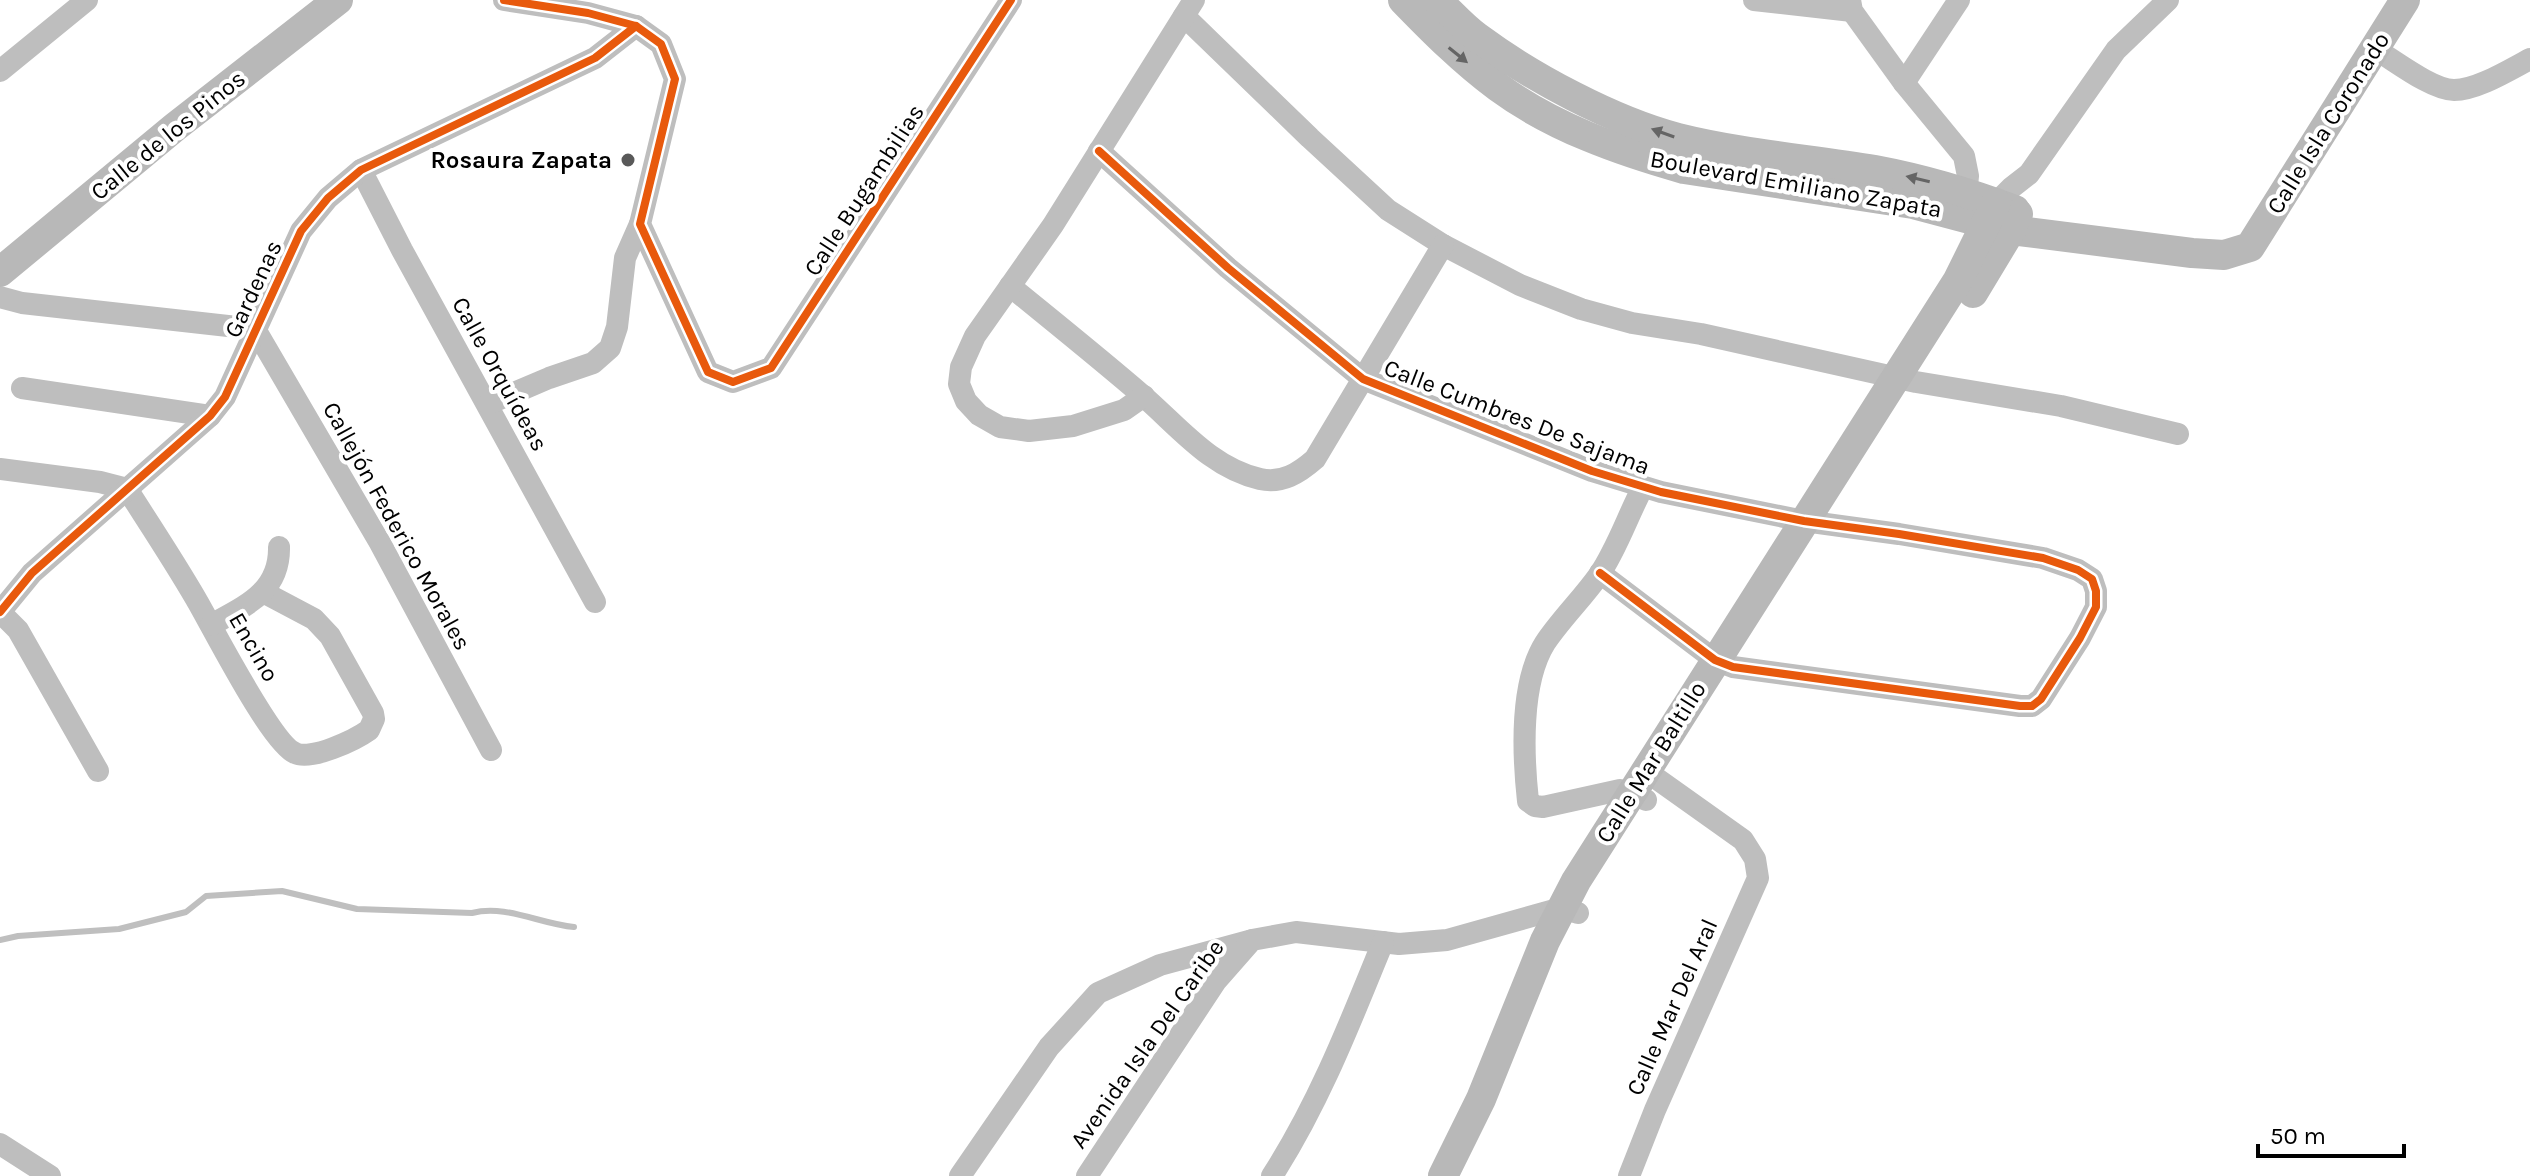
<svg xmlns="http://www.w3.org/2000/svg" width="2530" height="1176" font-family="Karla,sans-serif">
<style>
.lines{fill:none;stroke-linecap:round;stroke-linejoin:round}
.stream{stroke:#bfbfbf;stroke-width:6}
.street{stroke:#bebebe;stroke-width:22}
.secondary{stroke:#b8b8b8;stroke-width:30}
.cycleway-casing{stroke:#fff;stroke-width:13}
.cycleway{stroke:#e8590c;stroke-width:8}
.oneway{fill:#656565}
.poi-dot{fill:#595959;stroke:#fff;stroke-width:3}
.labels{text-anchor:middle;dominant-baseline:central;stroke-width:8;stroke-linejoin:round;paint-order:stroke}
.street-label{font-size:24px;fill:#000;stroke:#fff}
.poi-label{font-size:24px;font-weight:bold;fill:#000;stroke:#fff;text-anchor:end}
</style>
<rect width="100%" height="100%" fill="#fff"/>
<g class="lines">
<!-- stream -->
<path class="stream" d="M0,940L18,936L119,929L186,912L206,896L282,891L357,909L472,913C505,904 540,924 574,927"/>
<!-- street -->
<g class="street">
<polyline points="504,0 588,13 636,26 661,44 675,79 640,224 708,372 733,382 771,368 1011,0"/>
<polyline points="1754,0 1852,11"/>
<polyline points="1850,0 1852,11 1904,83 1964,156 1968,176 1965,207"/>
<polyline points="1184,16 1310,138 1388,210 1443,245 1520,285 1581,309 1632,323 1701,334 1916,382 2061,406 2178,434"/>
<path d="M2375,49C2394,60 2432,90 2454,90C2477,90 2509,70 2530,59"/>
<polyline points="0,71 87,0"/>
<polyline points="1904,83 1959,0"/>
<polyline points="1099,151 1228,268 1363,379 1592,471 1661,492 1804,521 1899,534 2043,558 2078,570 2092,579 2096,591 2096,607 2080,638 2041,699 2032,706 2020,706 1733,667 1715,660 1600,573"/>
<polyline points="361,170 402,250 595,602"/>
<polyline points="1996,203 2011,188 2029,174 2116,50 2168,0"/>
<path d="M1010,286C1054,322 1099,358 1142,395C1179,427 1211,468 1260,479C1282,484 1299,473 1315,459L1443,245"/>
<polyline points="0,297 22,303 255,329 380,543 491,750"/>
<polyline points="22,388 210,416"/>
<polyline points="1144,396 1124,410 1073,426 1029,431 1000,427 979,415 966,401 959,384 961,367 975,336 1053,225 1194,0"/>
<polyline points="488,404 549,378 593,363 610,348 617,327 625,258 640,224"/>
<path d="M0,469L100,482L127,489C150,525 174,561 196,599C213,628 271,743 295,753C311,761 355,740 369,730L374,719L373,713L330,636L314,619L263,592"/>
<path d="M1643,487C1628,515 1617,549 1599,575C1582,599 1561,619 1545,643C1520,683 1523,755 1528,801L1535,806L1543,807L1620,790L1632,792L1646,800"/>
<polyline points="0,612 32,573 210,416 225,397 301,231 328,198 361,170 595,58 636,26"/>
<polyline points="0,612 18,630 98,771"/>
<path d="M211,625C245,606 280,592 279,547"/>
<polyline points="0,1144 50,1176"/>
<polyline points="960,1176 1049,1047 1098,993 1160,965 1252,940"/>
<polyline points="1087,1176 1216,981 1252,940 1296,932 1399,944 1447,940 1561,908 1578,913"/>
<path d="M1272,1176C1319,1103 1350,1023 1383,942"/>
<polyline points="1629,1176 1655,1110 1758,878 1755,859 1743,840 1646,771"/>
</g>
<!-- secondary -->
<g class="secondary">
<path d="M1403,0C1433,31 1463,61 1498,87C1552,127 1620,151 1684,169L1913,204L2011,230L2192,253L2224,255L2250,247L2405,0"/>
<path d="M1437,0C1450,12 1463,27 1477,37C1531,77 1613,121 1678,138C1742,154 1810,159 1875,170C1923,179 1970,193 2015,210"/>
<polyline points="0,272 175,127 338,0"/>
<polyline points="1973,293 2011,230 2018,214"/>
<polyline points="1443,1176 1481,1099 1545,941 1576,881 1958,280 1996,203"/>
</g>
<defs>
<g id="cycleway">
<polyline points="504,0 588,13 636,26 661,44 675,79 640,224 708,372 733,382 771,368 1011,0"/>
<polyline points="1099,151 1228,268 1363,379 1592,471 1661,492 1804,521 1899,534 2043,558 2078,570 2092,579 2096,591 2096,607 2080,638 2041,699 2032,706 2020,706 1733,667 1715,660 1600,573"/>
<polyline points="0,612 32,573 210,416 225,397 301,231 328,198 361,170 595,58 636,26"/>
</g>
</defs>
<!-- cycleway casing -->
<use href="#cycleway" class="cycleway-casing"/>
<!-- cycleway -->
<use href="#cycleway" class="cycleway"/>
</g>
<!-- one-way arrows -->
<defs><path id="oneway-solid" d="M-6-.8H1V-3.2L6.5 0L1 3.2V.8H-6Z" transform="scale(2)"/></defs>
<g class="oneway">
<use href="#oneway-solid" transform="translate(1458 55) rotate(39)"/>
<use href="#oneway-solid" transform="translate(1663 133) rotate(-160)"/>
<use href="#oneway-solid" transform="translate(1918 179) rotate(-167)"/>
</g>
<!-- markers -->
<circle class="poi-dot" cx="628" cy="160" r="8"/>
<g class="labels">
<!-- street labels -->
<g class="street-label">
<text transform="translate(2328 123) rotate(-58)">Calle Isla Coronado</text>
<text transform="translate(168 135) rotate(-39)">Calle de los Pinos</text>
<text transform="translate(1796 184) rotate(10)">Boulevard Emiliano Zapata</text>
<text transform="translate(864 190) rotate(-57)">Calle Bugambilias</text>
<text transform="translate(253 289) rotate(-65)">Gardenas</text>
<text transform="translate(500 374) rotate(61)">Calle Orquídeas</text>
<text transform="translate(1517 417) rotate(21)">Calle Cumbres De Sajama</text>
<text transform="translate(397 526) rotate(61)">Callejón Federico Morales</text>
<text transform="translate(254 647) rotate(60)">Encino</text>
<text transform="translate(1651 762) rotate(-58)">Calle Mar Baltillo</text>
<text transform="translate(1672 1007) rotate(-66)">Calle Mar Del Aral</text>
<text transform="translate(1147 1044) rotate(-55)">Avenida Isla Del Caribe</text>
</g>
<!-- poi labels -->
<g class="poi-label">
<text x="612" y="160">Rosaura Zapata</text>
</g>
</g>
<!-- scale -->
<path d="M2258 1144v12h146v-12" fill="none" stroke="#000000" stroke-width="4"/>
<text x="2270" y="1144" font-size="24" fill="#000000" stroke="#ffffff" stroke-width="6" paint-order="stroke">50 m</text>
</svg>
